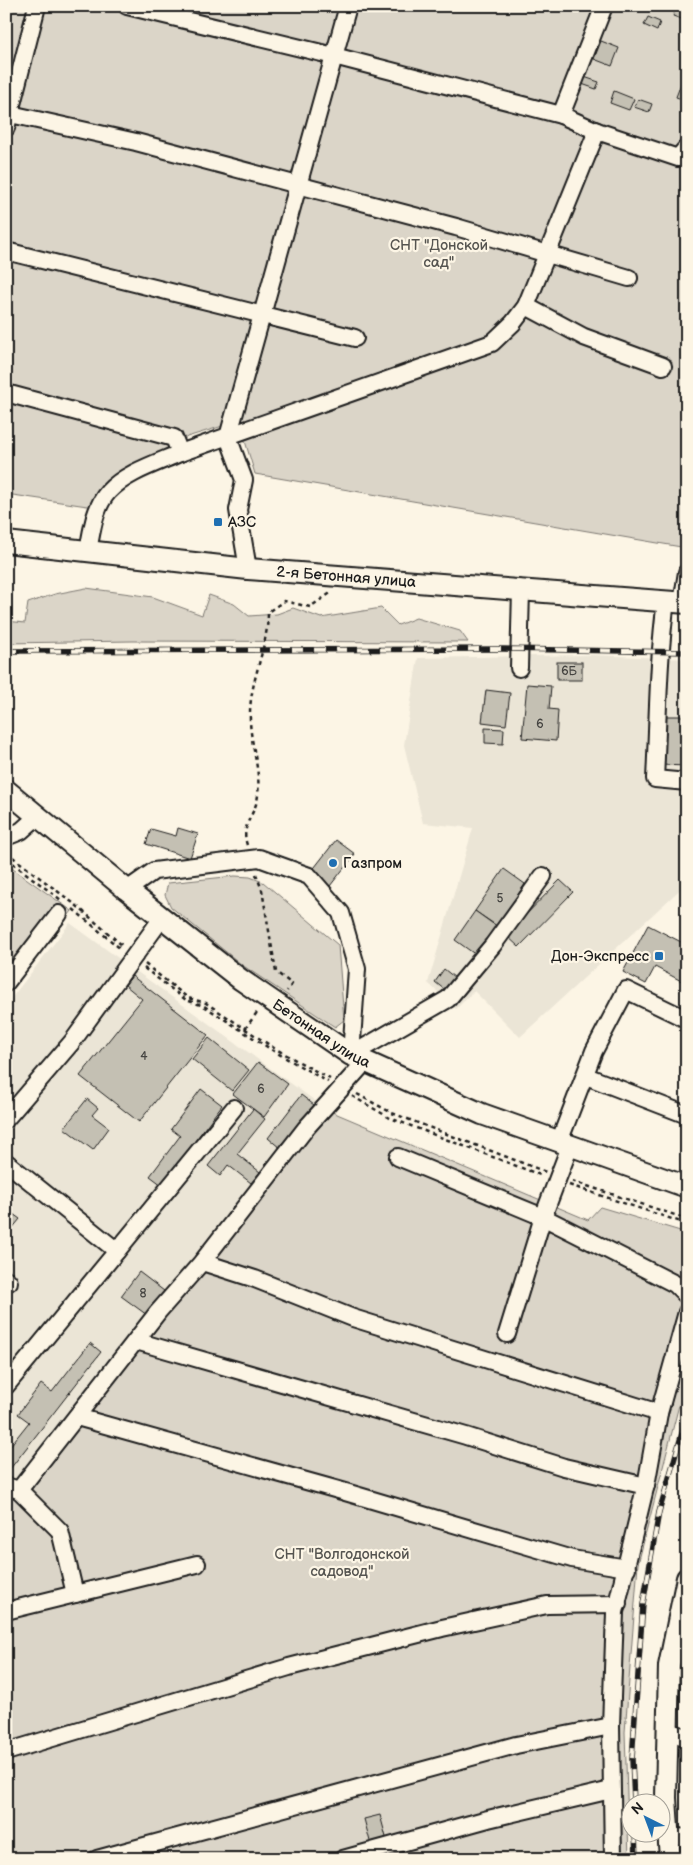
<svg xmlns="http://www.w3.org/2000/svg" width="693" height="1865" font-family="'Balsamiq Sans',sans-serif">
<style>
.built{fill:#ebe5d6}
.green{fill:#dbd5c8;stroke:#7c7872}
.building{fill:#c4c0b3;stroke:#1c1c1c}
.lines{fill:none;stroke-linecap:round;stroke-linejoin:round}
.minor-casing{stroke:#1c1c1c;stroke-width:20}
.major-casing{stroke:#1c1c1c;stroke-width:24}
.path{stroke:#1c1c1c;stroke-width:2.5;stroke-dasharray:4 4;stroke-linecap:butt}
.minor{stroke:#fcf5e5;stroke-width:16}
.major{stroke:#fcf5e5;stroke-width:20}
.rail-casing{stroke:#1c1c1c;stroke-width:5.5}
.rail{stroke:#fcf5e5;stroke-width:4;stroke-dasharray:11;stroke-linecap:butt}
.poi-dot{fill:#1f6fb2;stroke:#fcf5e5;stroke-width:2}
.labels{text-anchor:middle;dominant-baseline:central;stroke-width:4.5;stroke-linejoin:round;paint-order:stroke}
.number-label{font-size:12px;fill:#464542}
.park-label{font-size:15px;fill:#555450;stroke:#fcf5e5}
.poi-label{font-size:15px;fill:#1c1c1c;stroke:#fcf5e5;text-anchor:start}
.street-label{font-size:15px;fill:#1c1c1c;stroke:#fcf5e5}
</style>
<rect width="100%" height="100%" fill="#fcf5e5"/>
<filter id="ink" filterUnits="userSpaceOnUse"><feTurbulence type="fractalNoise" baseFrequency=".02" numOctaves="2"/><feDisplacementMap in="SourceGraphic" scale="10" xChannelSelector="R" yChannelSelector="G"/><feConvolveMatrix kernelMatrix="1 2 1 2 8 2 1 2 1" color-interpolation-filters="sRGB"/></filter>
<g filter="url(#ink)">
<!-- built -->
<g class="built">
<polygon points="592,655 687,659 687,883 520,1037 474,991 456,1009 428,983 473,828 423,823 404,745 418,658"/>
<polygon points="70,923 318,1103 16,1485 6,1477 6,1005"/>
<polygon points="687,1682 687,1833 684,1812"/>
</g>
<!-- green -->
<g class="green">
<polygon points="6,6 687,6 687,548 255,474 239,421 187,437 94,507 6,494"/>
<polygon points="86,588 153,597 202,615 209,595 234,604 249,616 277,614 293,608 321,618 381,608 398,625 416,618 460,631 468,642 132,641 6,643 6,621 25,623 28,603 55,594"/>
<polygon points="6,864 72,911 6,994"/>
<polygon points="235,876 250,877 263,882 338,945 344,1020 335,1027 242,965 171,907 165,895 168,883"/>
<polygon points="330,1111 588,1220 600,1207 687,1233 687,1374 638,1564 625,1732 629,1859 6,1859 6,1491 8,1493"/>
</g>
<!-- building -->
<g class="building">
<polygon points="677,6 687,8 687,21 673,16"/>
<polygon points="648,17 660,22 657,31 644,25"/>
<polygon points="601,41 619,48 612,66 594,59"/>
<polygon points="581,76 599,82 596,89 579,83"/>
<polygon points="682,81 687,82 687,101 676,97"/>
<polygon points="614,91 634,99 629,110 610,103"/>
<polygon points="638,99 652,104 649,112 634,107"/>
<rect x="557" y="662" width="25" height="18"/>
<polygon points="527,684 551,686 549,709 558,710 556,741 522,738"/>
<polygon points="486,690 510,693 506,725 482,722"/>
<polygon points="662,716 687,716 687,766 661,765"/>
<polygon points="485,728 504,729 503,744 485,743"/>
<polygon points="682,789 687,790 687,837 683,836"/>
<polygon points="178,828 198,834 190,858 146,844 151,829 176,836"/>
<polygon points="336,840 355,854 330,886 311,872"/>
<polygon points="504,869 525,884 497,926 475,911"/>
<polygon points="560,880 573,892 519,947 506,935"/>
<polygon points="475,911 496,926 476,955 455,940"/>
<polygon points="648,925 687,945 687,984 655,967 646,984 623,972"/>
<polygon points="444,969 460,982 450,994 435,982"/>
<polygon points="132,976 208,1035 139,1122 80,1076 142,999 125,985"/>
<polygon points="209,1038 249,1070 232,1091 192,1059"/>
<polygon points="258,1062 288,1084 264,1117 233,1094"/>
<polygon points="201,1089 222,1105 162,1185 150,1176 180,1136 171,1129"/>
<polygon points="301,1095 314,1105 280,1148 268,1138"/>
<polygon points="87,1099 98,1108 92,1115 109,1128 93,1150 64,1128"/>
<polygon points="253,1109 265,1119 237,1154 260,1172 251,1183 228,1165 220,1176 208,1166"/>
<polygon points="6,1209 20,1219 6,1236"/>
<polygon points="139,1272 164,1291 147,1315 121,1296"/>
<polygon points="90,1343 101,1352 10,1469 6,1466 6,1451 29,1422 18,1414 41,1384 52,1392"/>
<polygon points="380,1815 387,1841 371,1845 364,1819"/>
</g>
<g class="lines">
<defs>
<g id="minor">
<polyline points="127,6 334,56 561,115 597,131"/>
<polyline points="6,113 136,142 456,227 629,278"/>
<polyline points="561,115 604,6"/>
<polyline points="6,128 37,6"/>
<polyline points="6,251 355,338"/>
<polyline points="526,306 584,337 663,366"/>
<polyline points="6,393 174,438 180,453"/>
<path d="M88,551C92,531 94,508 108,492C125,473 157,463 180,453L492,343L513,323L526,306L597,131L678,158L687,147"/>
<polyline points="248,569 238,510 244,480 228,437 348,6"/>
<path d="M666,601C658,659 658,720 655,779L687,782"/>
<polyline points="682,603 687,572"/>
<polyline points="519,668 521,590"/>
<polyline points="6,837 21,831 38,816"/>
<polyline points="127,890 154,871 259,858 309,876 341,913 357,969 351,1055"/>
<polyline points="6,983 59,914"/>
<polyline points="351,1055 448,999 493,945 543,876"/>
<polyline points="586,1076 687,1115"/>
<polyline points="6,1119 72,1042 162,918"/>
<polyline points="559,1142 594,1051 626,990 686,1019"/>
<polyline points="398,1157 543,1217 675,1284 687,1296"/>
<polyline points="6,1162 117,1251 234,1108"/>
<polyline points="202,1262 255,1279 353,1318 659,1413 687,1312"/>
<polyline points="6,1279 9,1282"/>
<polyline points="507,1334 543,1217 570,1146"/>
<polyline points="136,1341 466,1436 564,1467 646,1486"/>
<polyline points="6,1386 117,1251"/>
<polyline points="77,1417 342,1491 572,1559 627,1568"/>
<polyline points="6,1486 19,1490 158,1312 202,1262 306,1128 365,1062"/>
<polyline points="19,1490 60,1531 75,1594"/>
<polyline points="6,1611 197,1564"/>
<polyline points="669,1731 687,1738"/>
<polyline points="6,1752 289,1667 442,1628 547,1605 618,1604"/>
<polyline points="668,1836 687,1838"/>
<polyline points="97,1859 516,1745 611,1726"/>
<polyline points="343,1859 488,1819 611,1790"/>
<polyline points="613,1859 611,1726 615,1612 647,1480 659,1413"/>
</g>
<g id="major">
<path id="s1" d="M6,542L248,569L687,603"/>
<path id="s2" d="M6,790L127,890L240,979L351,1055L482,1114L687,1187"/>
<polyline points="670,1859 666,1798 669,1666 687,1578"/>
</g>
</defs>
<!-- minor casing -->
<use href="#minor" class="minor-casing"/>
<!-- major casing -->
<use href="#major" class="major-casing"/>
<!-- path -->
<g class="path">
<path d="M247,845C240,824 256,815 258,795C261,768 249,741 250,714C250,680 268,648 268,612L284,601L310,607L332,592"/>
<polyline points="6,852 77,906 123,946"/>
<polyline points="6,858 61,900"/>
<polyline points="256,874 262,890 276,972 292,984 287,991"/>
<polyline points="73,909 122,950"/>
<polyline points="145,964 188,998 206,1003 274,1048 330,1079"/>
<polyline points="144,968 186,1000 204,1006 272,1050 328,1082"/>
<polyline points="245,1029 258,1011"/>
<polyline points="357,1094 392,1113 546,1172"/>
<polyline points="352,1096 390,1118 543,1176"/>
<polyline points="572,1181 687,1219"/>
<polyline points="569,1185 687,1224"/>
</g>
<!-- minor -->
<use href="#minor" class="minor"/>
<!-- major -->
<use href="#major" class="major"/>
<defs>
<g id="rail">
<polyline points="6,651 503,649 687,652"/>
<polyline points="634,1802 632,1759 643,1604 659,1512 687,1416"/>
<polyline points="635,1832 636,1859"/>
</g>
</defs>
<!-- rail casing -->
<use href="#rail" class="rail-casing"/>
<!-- rail -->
<use href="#rail" class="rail"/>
</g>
</g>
<!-- markers -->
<g class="poi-dot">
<rect x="213" y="517" width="10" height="10" rx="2.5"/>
<circle cx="333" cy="863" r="5"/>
<rect x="654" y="951" width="10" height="10" rx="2.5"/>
</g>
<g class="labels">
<!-- number labels -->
<g class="number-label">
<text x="569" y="671">6Б</text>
<text x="540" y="724">6</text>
<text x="500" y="898">5</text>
<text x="144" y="1056">4</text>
<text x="261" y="1089">6</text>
<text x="143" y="1293">8</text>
</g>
<!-- park labels -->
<g class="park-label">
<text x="439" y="245">СНТ "Донской<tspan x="439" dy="17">сад"</tspan></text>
<text x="342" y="1554">СНТ "Волгодонской<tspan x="342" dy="17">садовод"</tspan></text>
</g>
<!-- poi labels -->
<g class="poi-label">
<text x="228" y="522">АЗС</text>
<text x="343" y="863">Газпром</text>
<text x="649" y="956" text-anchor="end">Дон-Экспресс</text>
</g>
<!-- street labels -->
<g class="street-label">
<text stroke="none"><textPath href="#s1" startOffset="342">2-я Бетонная улица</textPath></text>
<text stroke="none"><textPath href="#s2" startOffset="399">Бетонная улица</textPath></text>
</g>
</g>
<!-- margin -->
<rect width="693" height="1865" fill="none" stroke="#fcf5e5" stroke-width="25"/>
<rect x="12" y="12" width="668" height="1840" fill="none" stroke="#1c1c1c" stroke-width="2" filter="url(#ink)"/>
<!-- north arrow -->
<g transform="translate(646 1818) rotate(318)"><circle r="24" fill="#fcf5e5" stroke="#a29e95"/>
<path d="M0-4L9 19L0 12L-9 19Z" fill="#1f6fb2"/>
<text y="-8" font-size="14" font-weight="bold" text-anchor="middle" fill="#1c1c1c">N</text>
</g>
</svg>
